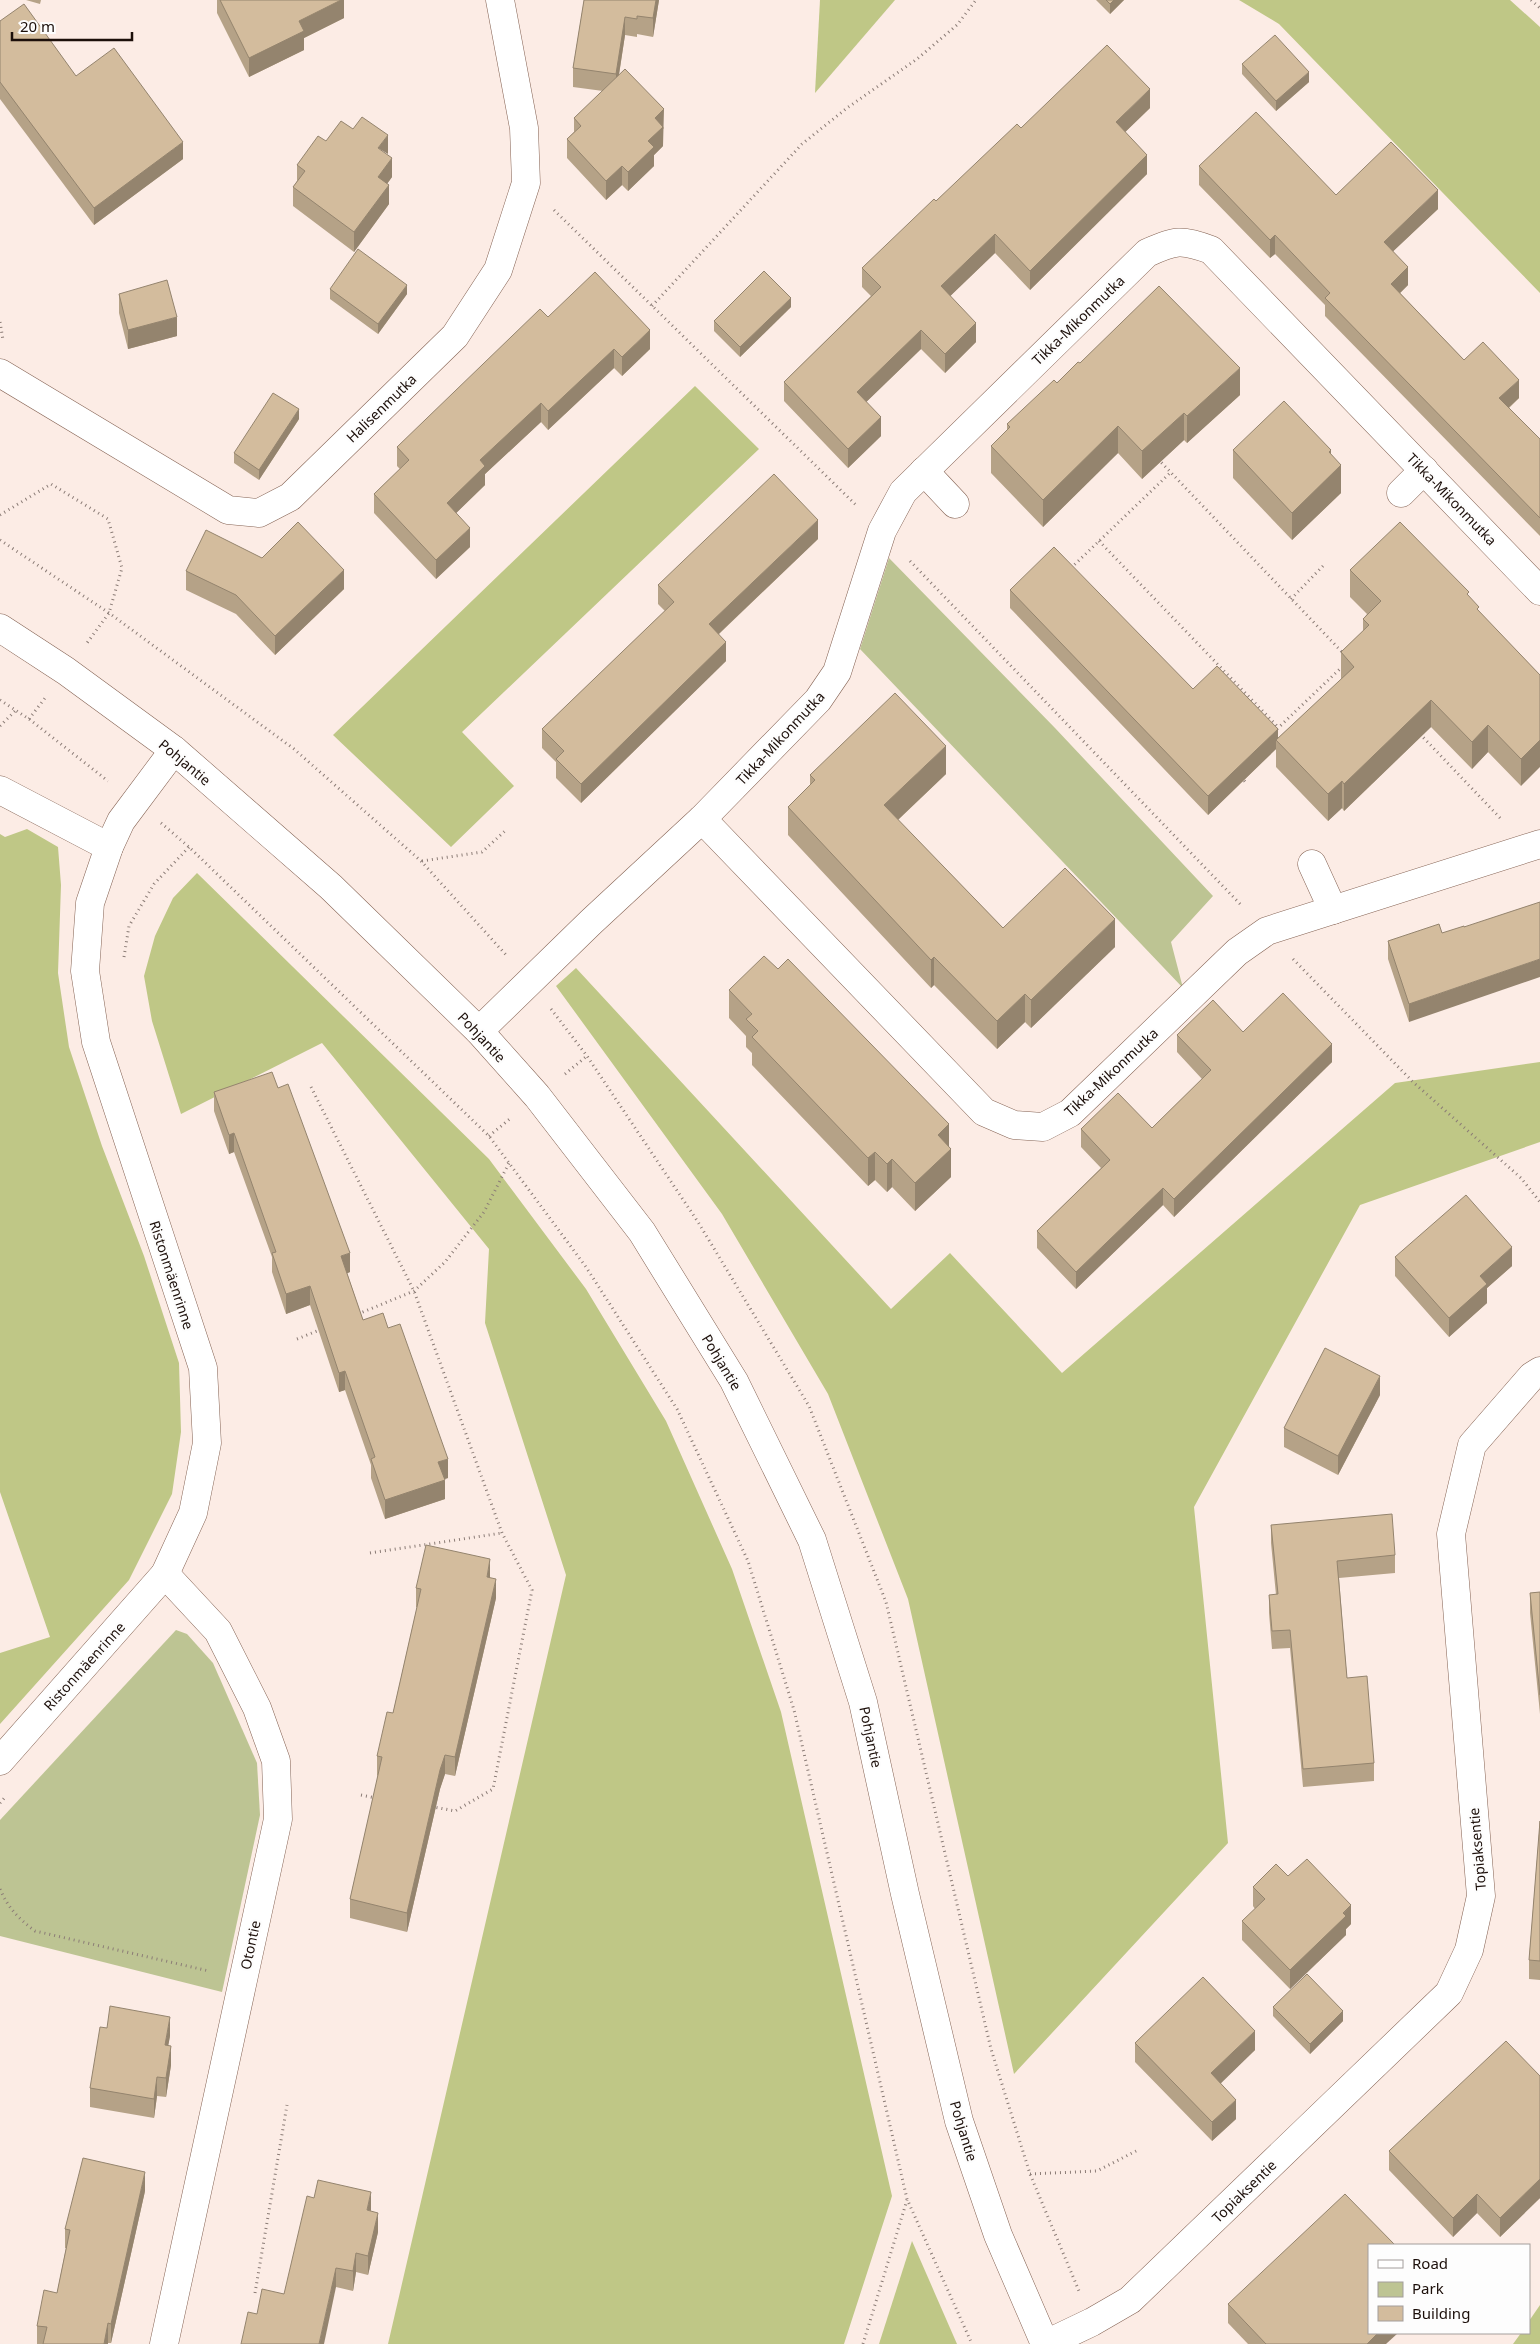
<svg xmlns="http://www.w3.org/2000/svg" width="1540" height="2344" font-family="'Noto Sans',sans-serif">
<style>
.green{fill:#bdc493}
.forest{fill:#bfc786}
.lines{fill:none;stroke-linecap:round;stroke-linejoin:round}
.minor-casing{stroke:#856354;stroke-width:29}
.path{stroke:#8b7c76;stroke-width:3;stroke-dasharray:1 4;stroke-linecap:butt}
.minor{stroke:#fff;stroke-width:28}
.wall{fill:#b5a287}
.shaded-wall{fill:#94846e}
.building{fill:#d3bc9d;stroke:#94846e}
.labels{text-anchor:middle;dominant-baseline:central;stroke-width:4.5;stroke-linejoin:round;paint-order:stroke}
.street-label{font-size:14px;fill:#1c0f0a;stroke:#fdfdfd}
</style>
<rect width="100%" height="100%" fill="#fcece5"/>
<!-- green -->
<g class="green">
<polygon points="889,558 1055,728 1213,896 1171,942 1183,988 860,649"/>
<polygon points="176,1630 187,1634 213,1663 257,1763 260,1815 222,1992 0,1936 0,1820"/>
</g>
<!-- forest -->
<g class="forest">
<polygon points="820,0 895,0 815,93"/>
<polygon points="1239,0 1510,0 1540,27 1540,293 1279,24"/>
<polygon points="695,386 759,449 462,732 514,786 451,847 333,735"/>
<polygon points="27,829 58,847 61,885 58,973 69,1047 102,1146 144,1256 179,1363 181,1432 172,1494 129,1580 0,1724 0,1653 50,1637 0,1492 0,834 5,837"/>
<polygon points="197,873 489,1159 586,1289 666,1421 732,1569 781,1712 892,2196 844,2344 388,2344 566,1575 485,1323 489,1249 322,1043 181,1114 152,1021 144,976 155,936 173,898"/>
<polygon points="576,968 891,1309 950,1253 1062,1373 1395,1083 1540,1062 1540,1142 1360,1205 1194,1507 1228,1843 1014,2074 908,1599 828,1394 722,1214 556,986"/>
<polygon points="912,2241 957,2344 879,2344"/>
<polygon points="1540,2305 1540,2344 1513,2344 1521,2333 1529,2333 1529,2321"/>
</g>
<g class="lines">
<defs>
<g id="minor">
<polyline points="0,373 228,510 259,513 290,497 455,336 498,270 526,183 524,128 500,0"/>
<polyline points="924,471 955,504"/>
<polyline points="1401,493 1424,470"/>
<polyline points="0,628 66,671 174,750 331,887 479,1031 537,1096 642,1232 734,1381 812,1540 863,1702 905,1894 959,2121 998,2235 1045,2344"/>
<polyline points="0,790 109,847"/>
<polyline points="702,819 984,1112 1014,1125 1043,1127 1070,1113 1237,952 1267,931 1540,844"/>
<polyline points="1312,864 1333,910"/>
<path d="M479,1031L591,922L702,819L818,700L837,672L882,531L903,492L1147,253C1175,240 1182,239 1211,250L1540,591"/>
<polyline points="0,1761 165,1574 193,1513 207,1443 203,1368 96,1042 85,971 90,903 109,847 121,821 174,750"/>
<polyline points="164,2344 278,1819 276,1761 257,1708 218,1631 165,1574"/>
<polyline points="1046,2344 1092,2322 1130,2300 1449,1993 1469,1950 1481,1896 1451,1534 1472,1445 1532,1376 1540,1371"/>
</g>
</defs>
<!-- minor casing -->
<use href="#minor" class="minor-casing"/>
<!-- path -->
<g class="path">
<polyline points="1531,0 1540,8"/>
<polyline points="554,210 857,506"/>
<polyline points="652,306 802,144 847,108 917,59 957,25 976,0"/>
<polyline points="0,322 3,340"/>
<polyline points="1158,459 1343,653"/>
<polyline points="0,515 51,484 108,519 122,568 109,613 87,643"/>
<polyline points="0,540 109,613 294,749 421,861 507,956"/>
<polyline points="1099,541 1279,728"/>
<polyline points="910,561 1242,906"/>
<polyline points="1071,568 1170,473"/>
<polyline points="1291,599 1323,566"/>
<polyline points="0,700 29,719 108,781"/>
<polyline points="29,719 45,698"/>
<polyline points="0,726 16,710"/>
<polyline points="1277,729 1343,666"/>
<polyline points="1420,734 1502,820"/>
<polyline points="1241,777 1247,784"/>
<polyline points="161,823 189,847 489,1136 586,1267 677,1409 748,1561 794,1710 907,2199 972,2344"/>
<polyline points="422,861 482,852 505,831"/>
<polyline points="124,957 129,926 154,884 189,847"/>
<polyline points="1293,959 1413,1082 1521,1178 1540,1202"/>
<polyline points="551,1009 587,1056 698,1222 809,1406 886,1602 991,2049 1030,2174 1079,2291"/>
<polyline points="565,1074 587,1056"/>
<polyline points="311,1087 414,1291 502,1533 532,1590 493,1789 455,1811 434,1807"/>
<polyline points="489,1136 511,1118"/>
<polyline points="358,1314 414,1291 445,1262 484,1212 509,1163"/>
<polyline points="297,1339 322,1329"/>
<polyline points="370,1553 502,1533"/>
<polyline points="361,1795 376,1798"/>
<polyline points="0,1803 6,1796"/>
<path d="M0,1889C8,1908 19,1919 35,1931L209,1971"/>
<polyline points="1030,2174 1097,2171 1138,2150"/>
<polyline points="255,2293 287,2105"/>
<polyline points="863,2344 907,2200"/>
</g>
<!-- minor -->
<use href="#minor" class="minor"/>
</g>
<!-- wall -->
<g class="wall">
<polygon points="26,0 41,0 40,4"/>
<polygon points="217,0 344,0 344,18 304,38 304,50 249,77 217,13"/>
<polygon points="584,0 659,0 653,37 637,34 637,37 625,35 619,75 664,128 663,129 663,146 654,155 654,166 628,191 622,185 606,200 567,158 567,139 574,132 574,118 603,91 573,87 573,68"/>
<polygon points="1096,0 1124,0 1110,14"/>
<polygon points="0,21 76,76 183,159 94,225 0,99"/>
<polygon points="1242,64 1309,82 1276,111 1242,74"/>
<polygon points="1150,108 1125,132 1147,174 1030,290 995,253 950,296 976,342 945,373 921,349 866,402 881,436 848,468 784,401 784,382 871,296 862,287 862,268 936,201 1021,128"/>
<polygon points="326,141 388,155 392,177 387,184 389,204 354,252 293,206 293,187 297,181 297,165"/>
<polygon points="1199,166 1336,195 1438,209 1393,251 1408,285 1400,293 1464,360 1519,398 1509,408 1540,439 1540,536 1325,316 1325,305 1275,254 1270,258 1199,185"/>
<polygon points="330,289 407,294 378,334 330,299"/>
<polygon points="119,294 177,336 128,349 119,313"/>
<polygon points="791,307 740,357 714,331 714,321"/>
<polygon points="548,317 650,349 622,376 614,368 548,430 541,422 485,474 485,485 456,513 470,547 436,579 374,513 374,494 400,469 397,466 397,447"/>
<polygon points="1080,363 1240,395 1187,443 1184,440 1142,479 1118,453 1043,527 991,473 991,446 1007,430 1007,424"/>
<polygon points="299,419 259,480 234,463 234,453"/>
<polygon points="1233,450 1331,455 1341,493 1292,540 1233,478"/>
<polygon points="818,539 719,634 726,661 581,803 556,778 556,762 542,748 542,729 665,611 658,604 658,585"/>
<polygon points="262,558 344,589 275,655 236,614 186,590 186,571"/>
<polygon points="1350,570 1469,597 1479,612 1540,675 1521,786 1488,752 1472,769 1431,727 1344,811 1342,808 1328,821 1276,767 1276,749 1208,815 1010,608 1010,590 1278,738 1341,680 1341,652 1363,631 1363,619 1367,614 1350,597"/>
<polygon points="946,774 898,820 1003,928 1115,947 1031,1028 1025,1022 997,1049 934,985 931,988 788,835 788,807 810,785 810,775"/>
<polygon points="1464,927 1409,1022 1388,959 1388,941 1442,933"/>
<polygon points="729,990 949,1147 951,1177 915,1211 892,1187 887,1192 875,1180 868,1186 752,1065 752,1053 746,1047 746,1036 729,1018"/>
<polygon points="1243,1032 1332,1062 1174,1217 1163,1205 1076,1289 1037,1248 1037,1231 1101,1168 1081,1147 1081,1129 1152,1128 1202,1079 1177,1052 1177,1035"/>
<polygon points="214,1092 350,1272 347,1273 363,1320 388,1328 448,1478 444,1479 445,1499 385,1519 371,1478 371,1465 345,1390 339,1392 310,1305 286,1314 272,1272 272,1257 234,1152 229,1154 214,1111"/>
<polygon points="1395,1257 1512,1266 1487,1288 1487,1303 1449,1337 1395,1276"/>
<polygon points="1380,1395 1338,1475 1284,1447 1284,1428"/>
<polygon points="1271,1525 1395,1555 1395,1573 1339,1578 1347,1678 1374,1763 1374,1781 1303,1787 1290,1648 1272,1649 1269,1613 1269,1595 1276,1595 1271,1543"/>
<polygon points="490,1578 496,1598 455,1776 445,1774 440,1789 407,1932 350,1918 350,1899 378,1776 377,1775 377,1756 393,1713 417,1607 416,1607 416,1588"/>
<polygon points="1540,1592 1540,1714 1530,1613 1530,1593"/>
<polygon points="1540,1821 1540,1980 1529,1979 1529,1960"/>
<polygon points="1288,1876 1351,1924 1346,1929 1346,1935 1290,1989 1242,1940 1242,1921 1255,1909 1253,1906 1253,1887"/>
<polygon points="1273,2007 1343,2021 1310,2054 1273,2016"/>
<polygon points="170,2036 168,2045 171,2065 166,2097 157,2096 154,2118 90,2107 90,2088"/>
<polygon points="1135,2043 1255,2050 1220,2083 1236,2119 1212,2141 1135,2062"/>
<polygon points="1540,2076 1540,2198 1500,2237 1477,2213 1453,2237 1389,2170 1389,2151"/>
<polygon points="145,2191 111,2343 108,2343 108,2344 37,2344 37,2326 57,2293 66,2248 65,2248 65,2229"/>
<polygon points="371,2211 378,2232 368,2275 356,2272 353,2291 336,2287 257,2314 284,2294"/>
<polygon points="1228,2304 1386,2344 1248,2344 1228,2323"/>
</g>
<!-- shaded-wall -->
<g class="shaded-wall">
<polygon points="341,0 344,0 344,18 304,38 304,50 249,77 249,58 299,21"/>
<polygon points="656,0 659,0 653,37 653,18"/>
<polygon points="1114,0 1124,0 1110,14 1110,4"/>
<polygon points="625,17 625,35 616,93 616,74"/>
<polygon points="1309,72 1309,82 1276,111 1276,101"/>
<polygon points="1150,89 1150,108 1116,141 1116,122"/>
<polygon points="664,109 663,146 654,155 654,166 628,191 628,172 648,141 655,118"/>
<polygon points="388,135 388,154 378,148"/>
<polygon points="183,142 183,159 94,225 94,208"/>
<polygon points="1147,155 1147,174 1030,290 1030,271"/>
<polygon points="392,158 392,177 378,196 378,177"/>
<polygon points="622,166 622,185 606,200 606,181"/>
<polygon points="389,185 389,204 354,252 354,232"/>
<polygon points="1438,190 1438,209 1384,260 1384,242"/>
<polygon points="995,234 995,253 941,305 941,286"/>
<polygon points="1275,235 1275,254 1270,258 1270,240"/>
<polygon points="1408,267 1408,285 1391,302 1391,284"/>
<polygon points="407,285 407,294 378,334 378,324"/>
<polygon points="791,298 791,307 740,357 740,347"/>
<polygon points="177,317 177,336 128,349 128,330"/>
<polygon points="976,323 976,342 945,373 945,354"/>
<polygon points="650,330 650,349 622,376 622,357"/>
<polygon points="921,330 921,349 857,411 857,392"/>
<polygon points="614,349 614,368 548,430 548,411"/>
<polygon points="1240,368 1240,395 1187,443 1187,416"/>
<polygon points="1519,380 1519,398 1499,416 1499,398"/>
<polygon points="541,403 541,422 485,474 485,485 447,522 447,503 480,460"/>
<polygon points="299,409 299,419 259,480 259,470"/>
<polygon points="1184,413 1184,440 1142,479 1142,451"/>
<polygon points="881,417 881,436 848,468 848,449"/>
<polygon points="1118,426 1118,453 1043,527 1043,500"/>
<polygon points="1331,450 1331,475 1341,465 1341,493 1292,540 1292,513 1329,452"/>
<polygon points="818,520 818,539 709,643 709,624"/>
<polygon points="470,528 470,547 436,579 436,560"/>
<polygon points="344,570 344,589 275,655 275,636"/>
<polygon points="726,642 726,661 581,803 581,784"/>
<polygon points="1431,700 1431,727 1344,811 1344,784"/>
<polygon points="1488,725 1488,752 1472,769 1472,742"/>
<polygon points="1278,729 1278,742 1276,740 1276,749 1208,815 1208,796"/>
<polygon points="1540,740 1540,767 1521,786 1521,759"/>
<polygon points="946,746 946,774 884,833 884,805"/>
<polygon points="1342,781 1342,808 1328,821 1328,794"/>
<polygon points="1115,919 1115,947 1031,1028 1031,1000"/>
<polygon points="934,957 934,985 931,988 931,960"/>
<polygon points="1540,959 1540,977 1409,1022 1409,1004"/>
<polygon points="1025,994 1025,1022 997,1049 997,1021"/>
<polygon points="1332,1044 1332,1062 1174,1217 1174,1199"/>
<polygon points="949,1124 949,1150 951,1149 951,1177 915,1211 915,1183 938,1135"/>
<polygon points="234,1133 234,1152 229,1154 229,1135"/>
<polygon points="875,1152 875,1180 868,1186 868,1158"/>
<polygon points="892,1159 892,1187 887,1192 887,1164"/>
<polygon points="1163,1188 1163,1205 1076,1289 1076,1272"/>
<polygon points="1512,1247 1512,1266 1487,1288 1487,1303 1449,1337 1449,1318 1480,1276"/>
<polygon points="350,1253 350,1272 341,1276 341,1256"/>
<polygon points="310,1286 310,1305 286,1314 286,1294"/>
<polygon points="345,1371 345,1390 339,1392 339,1373"/>
<polygon points="1380,1376 1380,1395 1338,1475 1338,1456"/>
<polygon points="448,1459 448,1478 438,1481 438,1462"/>
<polygon points="445,1480 445,1499 385,1519 385,1500"/>
<polygon points="490,1559 490,1578 487,1577"/>
<polygon points="496,1579 496,1598 455,1776 455,1757"/>
<polygon points="445,1755 445,1774 440,1789 407,1932 407,1913 440,1770"/>
<polygon points="1351,1905 1351,1924 1346,1929 1346,1935 1290,1989 1290,1970"/>
<polygon points="1343,2011 1343,2021 1310,2054 1310,2044"/>
<polygon points="170,2017 170,2036 165,2064 165,2045"/>
<polygon points="1255,2031 1255,2050 1211,2093 1211,2073"/>
<polygon points="171,2046 171,2065 166,2097 166,2078"/>
<polygon points="157,2077 157,2096 154,2118 154,2099"/>
<polygon points="1236,2100 1236,2119 1212,2141 1212,2122"/>
<polygon points="145,2172 145,2191 111,2343 111,2324"/>
<polygon points="1540,2179 1540,2198 1500,2237 1500,2218"/>
<polygon points="371,2192 371,2211 367,2210"/>
<polygon points="1477,2194 1477,2213 1453,2237 1453,2218"/>
<polygon points="378,2213 378,2232 368,2275 368,2256"/>
<polygon points="356,2253 356,2272 353,2291 353,2271"/>
<polygon points="336,2268 336,2287 324,2344 319,2344"/>
<polygon points="108,2323 108,2344 104,2344"/>
<polygon points="1378,2333 1398,2333 1386,2344 1367,2344"/>
</g>
<!-- building -->
<g class="building">
<polygon points="220,0 341,0 299,21 304,31 249,58"/>
<polygon points="584,0 656,0 653,18 637,16 637,19 625,17 616,74 573,68"/>
<polygon points="1106,0 1114,0 1110,4"/>
<polygon points="24,4 76,76 114,48 183,142 94,208 0,82 0,21"/>
<polygon points="1275,35 1309,72 1276,101 1242,64"/>
<polygon points="1107,45 1150,89 1116,122 1147,155 1030,271 995,234 941,286 976,323 945,354 921,330 857,392 881,417 848,449 784,382 881,287 862,268 934,199 936,201 1017,124 1021,128"/>
<polygon points="625,69 664,109 655,118 663,127 648,141 654,147 628,172 622,166 606,181 567,139 581,126 574,118"/>
<polygon points="1256,112 1336,195 1391,142 1438,190 1384,242 1408,267 1391,284 1464,360 1483,342 1519,380 1499,398 1540,439 1540,518 1325,298 1330,293 1275,235 1270,240 1199,166"/>
<polygon points="362,117 388,135 378,148 392,158 378,177 389,185 354,232 293,187 305,171 297,165 318,136 326,141 341,121 353,129"/>
<polygon points="358,249 407,285 378,324 330,289"/>
<polygon points="764,271 791,298 740,347 714,321"/>
<polygon points="595,272 650,330 622,357 614,349 548,411 541,403 480,460 485,466 447,503 470,528 436,560 374,494 409,460 397,447 540,309 548,317"/>
<polygon points="167,280 177,317 128,330 119,294"/>
<polygon points="1159,286 1240,368 1187,416 1184,413 1142,451 1118,426 1043,500 991,446 1010,427 1007,424 1054,380 1057,383 1078,362 1080,363"/>
<polygon points="273,393 299,409 259,470 234,453"/>
<polygon points="1284,401 1331,450 1329,452 1341,465 1292,513 1233,450"/>
<polygon points="774,474 818,520 709,624 726,642 581,784 556,759 564,751 542,729 674,602 658,585"/>
<polygon points="298,522 344,570 275,636 236,595 186,571 206,530 262,558"/>
<polygon points="1400,522 1469,592 1467,594 1479,607 1477,609 1540,675 1540,740 1521,759 1488,725 1472,742 1431,700 1344,784 1342,781 1328,794 1276,740 1354,667 1341,652 1369,625 1363,619 1381,601 1350,570"/>
<polygon points="1054,547 1193,689 1217,666 1278,729 1208,796 1010,590"/>
<polygon points="895,693 946,746 884,805 1003,928 1065,868 1115,919 1031,1000 1025,994 997,1021 934,957 931,960 788,807 815,780 810,775"/>
<polygon points="1540,902 1540,959 1409,1004 1388,941 1439,924 1442,933 1464,926 1464,927"/>
<polygon points="764,956 778,969 788,959 949,1124 938,1135 951,1149 915,1183 892,1159 887,1164 875,1152 868,1158 752,1037 758,1031 746,1019 752,1014 729,990"/>
<polygon points="1283,993 1332,1044 1174,1199 1163,1188 1076,1272 1037,1231 1110,1160 1081,1129 1118,1093 1152,1128 1211,1070 1177,1035 1213,1000 1243,1032"/>
<polygon points="272,1072 278,1088 288,1084 350,1253 341,1256 363,1320 383,1313 388,1328 400,1324 448,1459 438,1462 445,1480 385,1500 371,1459 375,1457 345,1371 339,1373 310,1286 286,1294 272,1253 276,1252 234,1133 229,1135 214,1092"/>
<polygon points="1466,1195 1512,1247 1480,1276 1487,1284 1449,1318 1395,1257"/>
<polygon points="1325,1348 1380,1376 1338,1456 1284,1428"/>
<polygon points="1392,1514 1395,1555 1337,1561 1347,1678 1367,1676 1374,1763 1303,1769 1290,1630 1272,1631 1269,1595 1278,1594 1271,1525"/>
<polygon points="426,1545 490,1559 487,1577 496,1579 455,1757 445,1755 440,1770 407,1913 350,1899 382,1757 377,1756 387,1712 393,1713 421,1589 416,1588"/>
<polygon points="1540,1592 1540,1695 1530,1593"/>
<polygon points="1540,1821 1540,1961 1529,1960"/>
<polygon points="1307,1859 1351,1905 1343,1913 1346,1916 1290,1970 1242,1921 1265,1899 1253,1887 1276,1864 1288,1876"/>
<polygon points="1307,1974 1343,2011 1310,2044 1273,2007"/>
<polygon points="1203,1977 1255,2031 1211,2073 1236,2100 1212,2122 1135,2043"/>
<polygon points="110,2006 170,2017 165,2045 171,2046 166,2078 157,2077 154,2099 90,2088 100,2027 107,2028"/>
<polygon points="1506,2041 1540,2076 1540,2179 1500,2218 1477,2194 1453,2218 1389,2151"/>
<polygon points="83,2158 145,2172 111,2324 108,2323 104,2344 43,2344 47,2327 37,2326 44,2290 57,2293 70,2230 65,2229"/>
<polygon points="318,2180 371,2192 367,2210 378,2213 368,2256 356,2253 353,2271 336,2268 319,2344 241,2344 248,2312 257,2314 262,2289 284,2294 307,2196 314,2198"/>
<polygon points="1345,2194 1395,2245 1369,2245 1369,2333 1378,2333 1367,2344 1266,2344 1228,2304"/>
</g>
<g class="labels">
<!-- street labels -->
<g class="street-label">
<text transform="translate(1078 320) rotate(-44)">Tikka-Mikonmutka</text>
<text transform="translate(381 408) rotate(-44)">Halisenmutka</text>
<text transform="translate(1452 499) rotate(46)">Tikka-Mikonmutka</text>
<text transform="translate(780 738) rotate(-47)">Tikka-Mikonmutka</text>
<text transform="translate(185 762) rotate(40)">Pohjantie</text>
<text transform="translate(482 1037) rotate(47)">Pohjantie</text>
<text transform="translate(1111 1072) rotate(-43)">Tikka-Mikonmutka</text>
<text transform="translate(172 1275) rotate(72)">Ristonmäenrinne</text>
<text transform="translate(722 1362) rotate(59)">Pohjantie</text>
<text transform="translate(84 1666) rotate(-48)">Ristonmäenrinne</text>
<text transform="translate(871 1737) rotate(78)">Pohjantie</text>
<text transform="translate(1477 1849) rotate(-95)">Topiaksentie</text>
<text transform="translate(250 1945) rotate(-78)">Otontie</text>
<text transform="translate(964 2131) rotate(73)">Pohjantie</text>
<text transform="translate(1244 2191) rotate(-44)">Topiaksentie</text>
</g>
</g>
<!-- legend -->
<rect x="1368" y="2244" width="162" height="90" fill="#fdfdfd" stroke="#a39e9c"/>
<rect x="1378" y="2260" width="25" height="8" fill="#ffffff" stroke="#a39e9c"/>
<text x="1412" y="2269" font-size="15" fill="#1c0f0a">Road</text>
<rect x="1378" y="2282" width="25" height="15" fill="#bdc493" stroke="#a39e9c"/>
<text x="1412" y="2294" font-size="15" fill="#1c0f0a">Park</text>
<rect x="1378" y="2306" width="25" height="15" fill="#d3bc9d" stroke="#a39e9c"/>
<text x="1412" y="2319" font-size="15" fill="#1c0f0a">Building</text>
<!-- scale -->
<path d="M12 32v8h120v-8" fill="none" stroke="#1c0f0a" stroke-width="2.5"/>
<text x="20" y="32" font-size="15" fill="#1c0f0a" stroke="#fdfdfd" stroke-width="4" paint-order="stroke">20 m</text>
</svg>
